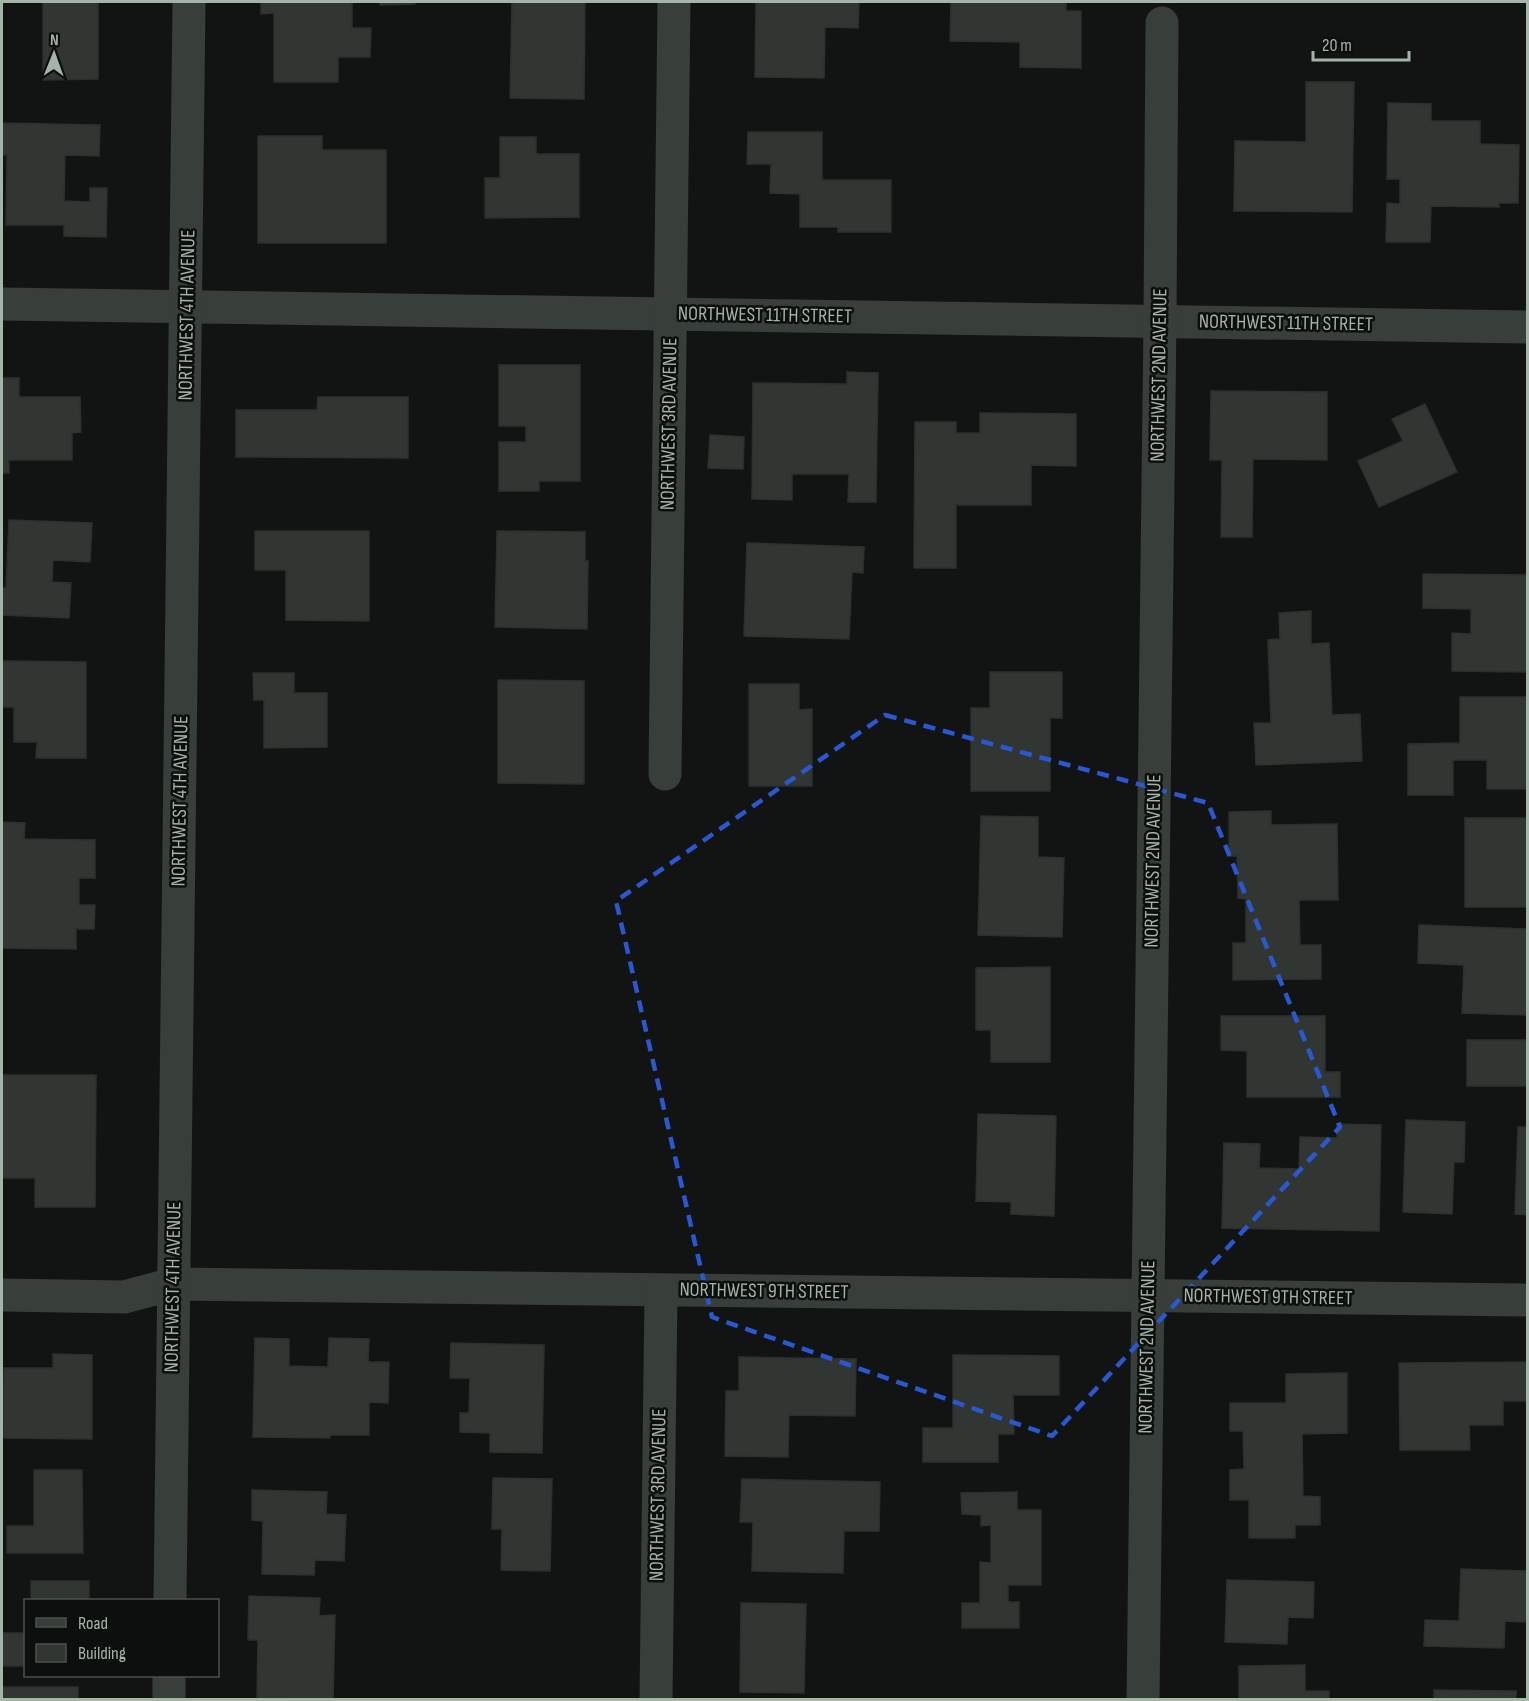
<svg xmlns="http://www.w3.org/2000/svg" width="1529" height="1701" font-family="'Sofia Sans Condensed',sans-serif">
<style>
.building{fill:#323633;stroke:#2c302e;stroke-width:1.5}
.lines{fill:none;stroke-linecap:round;stroke-linejoin:round}
.minor{stroke:#383e3a;stroke-width:33}
.marked{fill:none;stroke:#2a58d3;stroke-width:4.5;stroke-dasharray:12 8;stroke-linejoin:round}
.labels{text-anchor:middle;dominant-baseline:central;stroke-width:5;stroke-linejoin:round;paint-order:stroke}
.street-label{font-size:20px;fill:#a4b4a6;stroke:#0d0f0e}
</style>
<rect width="100%" height="100%" fill="#121413"/>
<!-- building -->
<g class="building">
<polygon points="43,2 98,2 98,79 43,80"/>
<polygon points="261,2 352,2 352,28 371,28 370,57 338,57 338,82 274,82 274,13 261,14"/>
<polygon points="380,2 415,2 415,4 380,5"/>
<polygon points="512,2 585,2 584,99 510,98"/>
<polygon points="756,2 859,2 858,28 825,27 824,78 755,77"/>
<polygon points="951,2 1066,2 1066,11 1081,11 1081,68 1020,67 1020,42 950,41"/>
<polygon points="1306,82 1354,82 1352,212 1234,211 1235,141 1306,142"/>
<polygon points="1388,103 1431,104 1431,121 1480,121 1480,144 1519,145 1518,203 1499,203 1499,207 1431,206 1430,242 1386,242 1387,203 1400,204 1400,179 1387,179"/>
<polygon points="2,123 100,125 99,156 65,155 64,201 90,202 90,188 107,188 106,237 64,236 64,225 6,225 7,155 2,155"/>
<polygon points="748,132 822,132 822,180 891,180 891,232 838,232 838,227 800,227 800,194 770,193 771,164 747,164"/>
<polygon points="258,136 322,136 322,150 386,150 386,243 258,243"/>
<polygon points="500,137 536,137 536,154 579,154 579,217 485,218 485,178 500,178"/>
<polygon points="499,365 580,365 580,481 539,481 539,491 499,491 499,442 526,442 526,426 499,426"/>
<polygon points="847,372 878,373 876,502 848,502 849,474 792,474 792,500 752,499 753,383 847,384"/>
<polygon points="2,378 19,378 19,397 80,397 81,432 72,433 72,460 9,460 9,473 2,473"/>
<polygon points="1211,391 1327,392 1327,460 1253,459 1252,537 1221,537 1222,460 1210,460"/>
<polygon points="318,397 408,397 408,458 236,457 236,410 317,410"/>
<polygon points="1425,404 1457,472 1379,507 1358,461 1403,441 1392,419"/>
<polygon points="980,413 1076,414 1076,466 1031,465 1031,505 956,505 956,568 914,568 915,422 956,422 956,433 980,433"/>
<polygon points="710,435 744,437 743,469 708,468"/>
<polygon points="9,520 92,523 90,562 53,560 52,582 71,583 69,618 2,615 2,588 6,588"/>
<polygon points="255,531 369,531 369,621 286,620 286,570 255,570"/>
<polygon points="497,531 585,532 585,561 588,561 587,629 495,627"/>
<polygon points="747,543 864,547 863,573 852,572 849,639 744,636"/>
<polygon points="1423,574 1528,575 1528,672 1452,671 1452,633 1471,634 1471,609 1423,608"/>
<polygon points="1311,611 1311,644 1329,643 1332,715 1360,714 1362,761 1256,765 1254,723 1271,723 1268,640 1280,639 1279,613"/>
<polygon points="2,661 86,662 86,758 36,758 37,742 14,742 14,707 2,707"/>
<polygon points="990,672 1062,672 1062,718 1050,718 1050,791 971,791 971,708 990,708"/>
<polygon points="253,673 294,673 294,693 327,693 327,747 264,748 264,700 254,700"/>
<polygon points="498,680 584,681 584,784 498,783"/>
<polygon points="749,684 799,684 799,710 812,709 812,786 749,786"/>
<polygon points="1460,697 1528,697 1527,789 1487,789 1487,760 1453,760 1453,795 1408,795 1408,744 1460,743"/>
<polygon points="1271,811 1271,825 1337,824 1338,900 1299,900 1300,945 1321,945 1321,979 1233,980 1233,943 1246,943 1246,899 1238,898 1237,856 1229,856 1229,812"/>
<polygon points="981,816 1038,817 1038,857 1064,858 1062,937 978,935"/>
<rect x="1465" y="818" width="63" height="89"/>
<polygon points="2,822 25,823 24,839 95,840 95,878 79,878 79,905 95,905 94,929 76,929 76,949 2,948"/>
<polygon points="1419,925 1528,929 1528,1015 1462,1013 1464,965 1418,963"/>
<polygon points="1050,967 1050,1062 991,1062 991,1030 976,1030 976,968"/>
<polygon points="1221,1016 1325,1016 1325,1072 1340,1072 1340,1097 1247,1097 1247,1051 1221,1050"/>
<rect x="1467" y="1040" width="61" height="46"/>
<polygon points="2,1075 96,1075 95,1207 35,1207 35,1178 2,1178"/>
<polygon points="978,1114 1056,1116 1054,1216 1011,1214 1011,1202 976,1201"/>
<polygon points="1406,1120 1465,1122 1464,1162 1454,1162 1452,1214 1403,1212"/>
<polygon points="1337,1124 1381,1125 1379,1231 1222,1228 1224,1143 1260,1144 1259,1168 1299,1169 1300,1137 1337,1138"/>
<polygon points="1518,1127 1528,1127 1528,1215 1515,1214"/>
<polygon points="255,1338 289,1339 289,1366 328,1367 329,1338 369,1339 368,1362 389,1362 388,1403 369,1402 369,1435 330,1435 330,1438 253,1437"/>
<polygon points="451,1343 544,1345 542,1453 490,1452 490,1433 460,1432 460,1413 469,1413 470,1378 450,1378"/>
<polygon points="53,1354 92,1355 92,1439 3,1438 4,1368 53,1368"/>
<polygon points="953,1355 1059,1356 1059,1395 1013,1395 1014,1434 998,1434 998,1462 923,1462 923,1428 953,1428"/>
<polygon points="739,1357 856,1359 855,1416 789,1415 788,1457 725,1456 726,1391 739,1391"/>
<polygon points="1528,1362 1528,1401 1503,1401 1503,1425 1469,1425 1470,1450 1400,1450 1399,1363"/>
<polygon points="1347,1373 1347,1433 1302,1434 1303,1496 1320,1497 1320,1525 1295,1525 1295,1538 1249,1538 1249,1500 1230,1500 1230,1470 1244,1469 1243,1431 1230,1431 1230,1403 1286,1403 1286,1374"/>
<polygon points="34,1470 82,1470 83,1553 7,1553 7,1526 34,1526"/>
<polygon points="493,1478 552,1479 550,1571 501,1570 502,1529 492,1529"/>
<polygon points="742,1479 880,1482 879,1531 844,1531 843,1573 752,1571 753,1522 740,1522"/>
<polygon points="252,1490 327,1492 326,1514 346,1515 344,1561 315,1560 314,1575 262,1574 263,1521 252,1520"/>
<polygon points="1017,1492 1017,1510 1041,1510 1041,1585 1008,1585 1008,1602 1019,1602 1019,1628 962,1628 962,1603 980,1603 980,1562 991,1563 991,1525 981,1526 981,1515 962,1514 961,1493"/>
<polygon points="1461,1569 1528,1571 1528,1622 1505,1621 1504,1648 1424,1646 1425,1620 1459,1621"/>
<polygon points="1227,1580 1314,1582 1313,1618 1288,1617 1287,1644 1225,1642"/>
<rect x="31" y="1581" width="58" height="19"/>
<polygon points="249,1596 320,1598 319,1616 335,1615 333,1699 257,1698 258,1640 248,1640"/>
<polygon points="741,1603 806,1604 804,1693 740,1692"/>
<rect x="2" y="1633" width="24" height="33"/>
<polygon points="1305,1665 1305,1691 1329,1691 1329,1700 1239,1700 1239,1666"/>
<rect x="2" y="1687" width="76" height="13"/>
<polygon points="1434,1690 1516,1691 1516,1700 1434,1700"/>
</g>
<g class="lines">
<!-- minor -->
<g class="minor">
<polyline points="2,304 1528,327"/>
<polyline points="665,774 674,2"/>
<polyline points="2,1295 124,1297 173,1284 1528,1300"/>
<polyline points="170,1600 189,2"/>
<polyline points="169,1700 169,1676"/>
<polyline points="656,1700 661,1290"/>
<polyline points="1143,1700 1160,321 1162,23"/>
</g>
</g>
<!-- marked area -->
<path class="marked" d="M885,715L1208,803L1340,1127L1052,1436L712,1317L616,901Z"/>
<g class="labels">
<!-- street labels -->
<g class="street-label">
<text transform="translate(187 315) rotate(-89)">NORTHWEST 4TH AVENUE</text>
<text transform="translate(765 315) rotate(1)">NORTHWEST 11TH STREET</text>
<text transform="translate(1286 323) rotate(1)">NORTHWEST 11TH STREET</text>
<text transform="translate(1159 375) rotate(-89)">NORTHWEST 2ND AVENUE</text>
<text transform="translate(669 424) rotate(-89)">NORTHWEST 3RD AVENUE</text>
<text transform="translate(180 801) rotate(-89)">NORTHWEST 4TH AVENUE</text>
<text transform="translate(1153 861) rotate(-89)">NORTHWEST 2ND AVENUE</text>
<text transform="translate(173 1287) rotate(-89)">NORTHWEST 4TH AVENUE</text>
<text transform="translate(764 1291) rotate(1)">NORTHWEST 9TH STREET</text>
<text transform="translate(1268 1297) rotate(1)">NORTHWEST 9TH STREET</text>
<text transform="translate(1147 1347) rotate(-89)">NORTHWEST 2ND AVENUE</text>
<text transform="translate(658 1495) rotate(-89)">NORTHWEST 3RD AVENUE</text>
</g>
</g>
<!-- border -->
<rect width="1529" height="1701" fill="none" stroke="#a4b4a6" stroke-width="6"/>
<!-- legend -->
<rect x="24" y="1599" width="195" height="78" fill="#0d0f0e" stroke="#49514b" stroke-width="1.5"/>
<rect x="36" y="1618" width="30" height="9" fill="#383e3a" stroke="#49514b" stroke-width="1.5"/>
<text x="78" y="1629" font-size="18" fill="#a4b4a6">Road</text>
<rect x="36" y="1644" width="30" height="18" fill="#323633" stroke="#49514b" stroke-width="1.5"/>
<text x="78" y="1659" font-size="18" fill="#a4b4a6">Building</text>
<!-- north arrow -->
<g transform="translate(54 54) rotate(1)" stroke="#0d0f0e" stroke-width="4.5" paint-order="stroke">
<path d="M0-4.5L10 22L0 15L-10 22Z" fill="#a4b4a6"/>
<text y="-9" font-size="16" font-weight="bold" text-anchor="middle" fill="#a4b4a6">N</text>
</g>
<!-- scale -->
<path d="M1313 51v9h96v-9" fill="none" stroke="#a4b4a6" stroke-width="3"/>
<text x="1322" y="51" font-size="18" fill="#a4b4a6" stroke="#0d0f0e" stroke-width="4.5" paint-order="stroke">20 m</text>
</svg>
